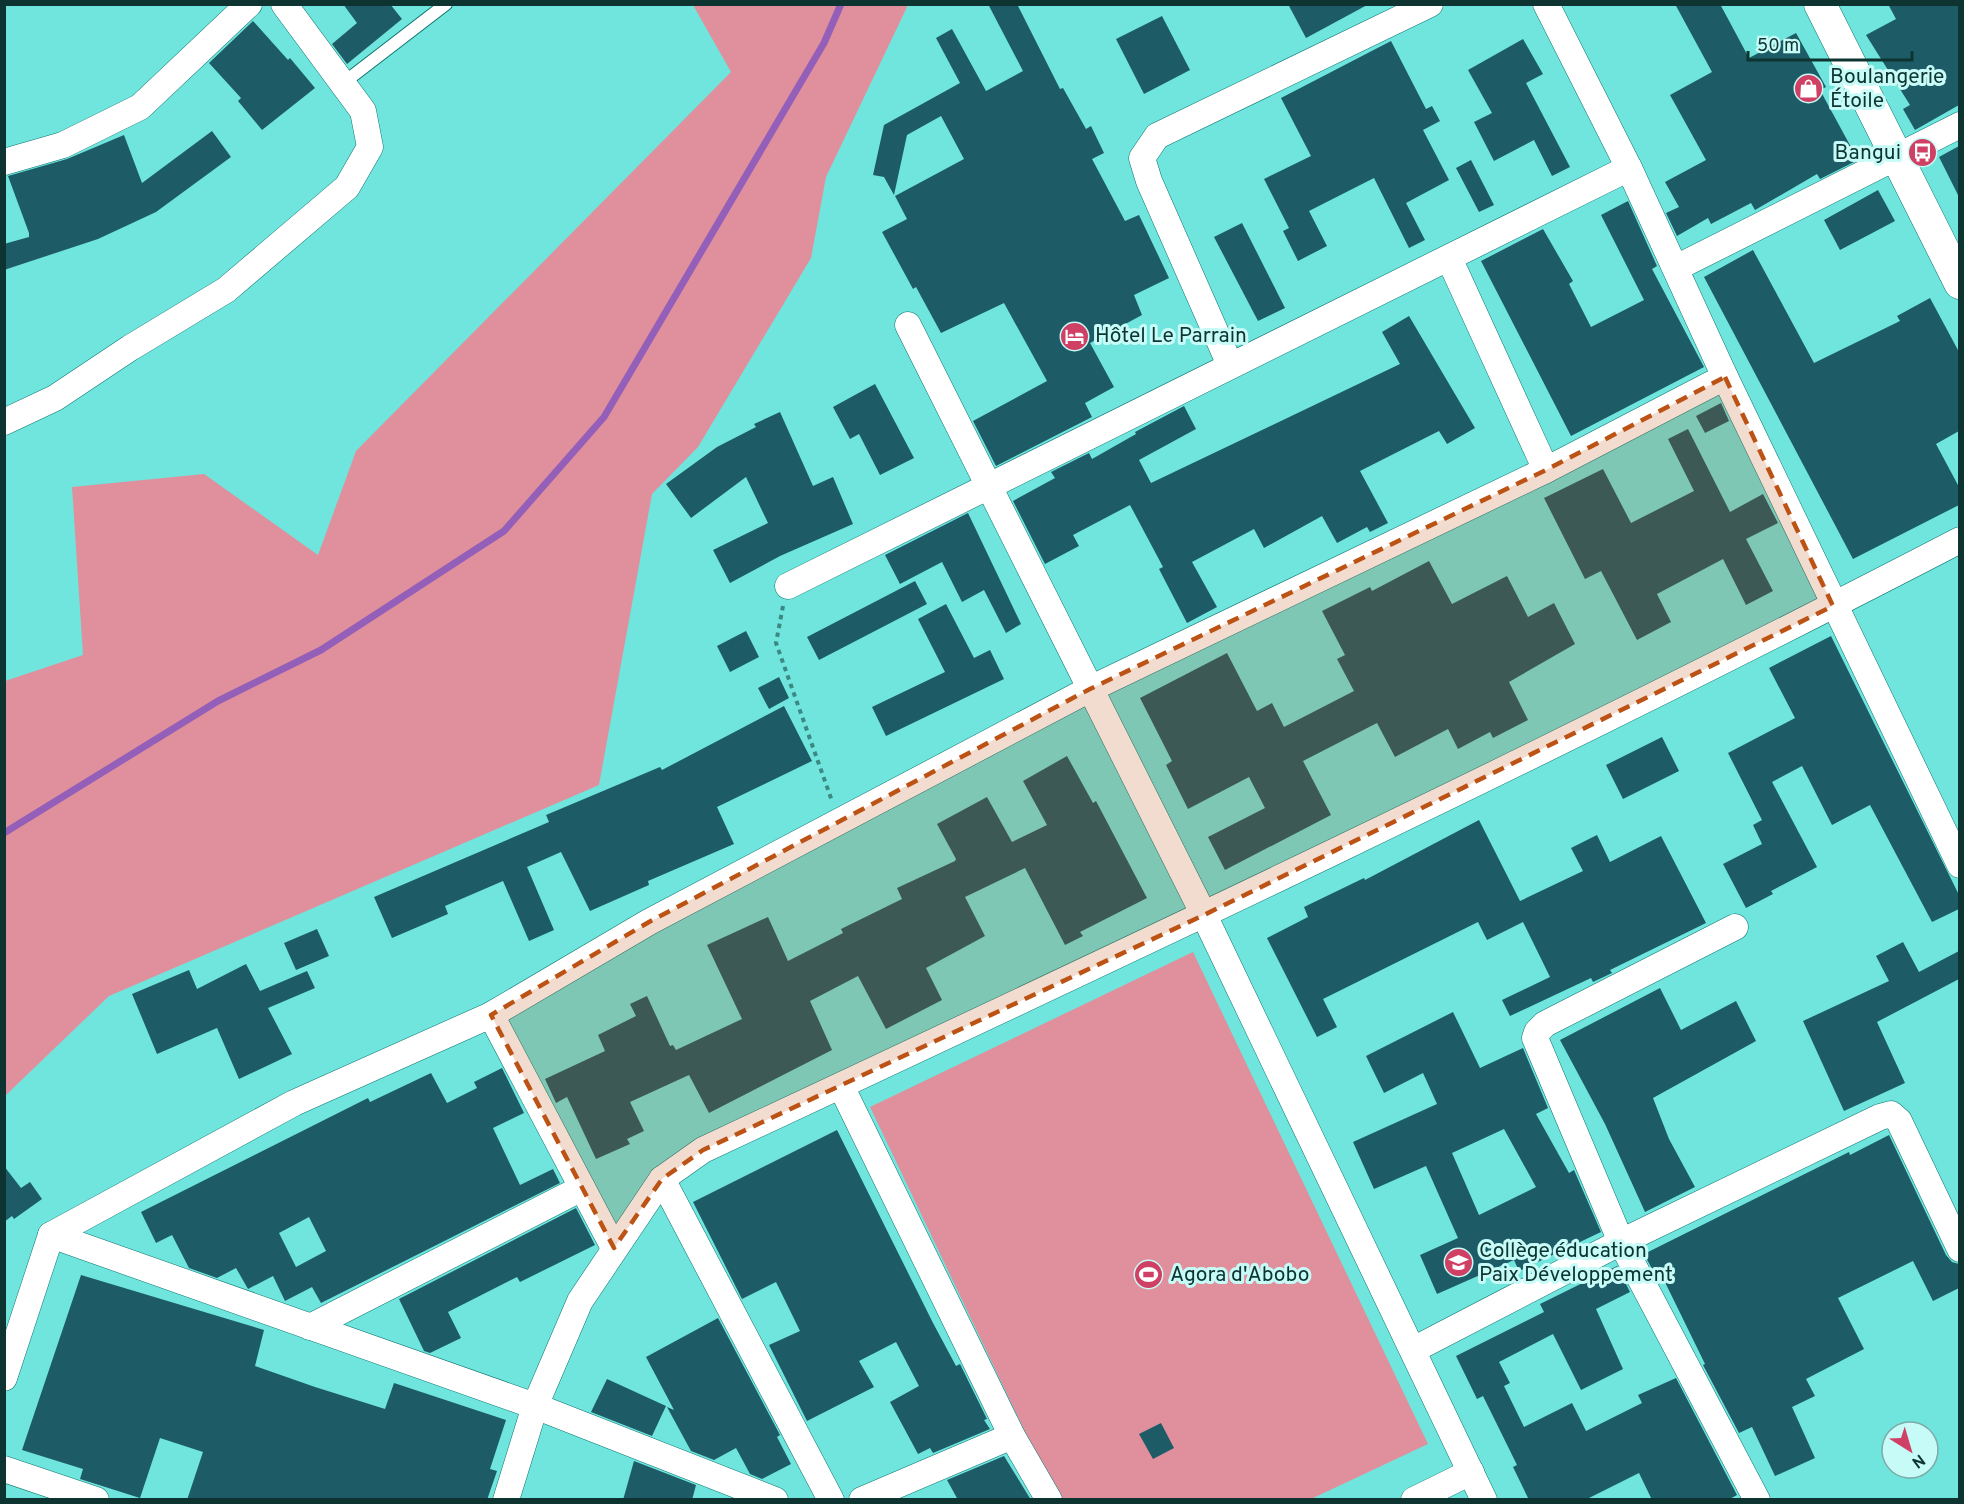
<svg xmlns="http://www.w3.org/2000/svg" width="1964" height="1504" font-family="Overpass,sans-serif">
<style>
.green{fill:#e0909c}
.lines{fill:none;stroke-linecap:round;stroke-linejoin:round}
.stream{stroke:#935fb8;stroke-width:7}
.building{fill:#1d5c66;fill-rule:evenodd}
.service-casing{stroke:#0e7772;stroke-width:14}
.minor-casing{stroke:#0e7772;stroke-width:27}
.tertiary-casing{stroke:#0e7772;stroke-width:33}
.path{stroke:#3c8984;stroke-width:4;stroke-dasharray:4.5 4.5;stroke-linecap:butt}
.service{stroke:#fff;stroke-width:12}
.minor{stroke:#fff;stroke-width:26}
.tertiary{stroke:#fff;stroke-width:32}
.marked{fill:#bc5213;fill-opacity:0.2;stroke:#bc5213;stroke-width:4.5;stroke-dasharray:12 8;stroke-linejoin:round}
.labels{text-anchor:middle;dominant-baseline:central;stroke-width:6;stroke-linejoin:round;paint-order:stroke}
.poi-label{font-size:21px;fill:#0d3431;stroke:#c7fbf7;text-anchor:start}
</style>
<rect width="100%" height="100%" fill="#6fe5dd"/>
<!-- green -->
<g class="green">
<polygon points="693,5 908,5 826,177 811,258 698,447 652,494 599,785 109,996 5,1096 5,681 83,655 72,487 204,474 318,555 356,451 731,72"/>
<polygon points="1193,952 1428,1444 1311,1499 1057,1499 870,1107"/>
</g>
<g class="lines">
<!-- stream -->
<polyline class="stream" points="4,833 218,701 321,650 504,531 604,417 824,43 841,4"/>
</g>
<!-- building -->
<g class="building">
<polygon points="343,4 390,4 402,19 347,64 332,44 357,23"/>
<polygon points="988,4 1017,4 1060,89 1063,88 1086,129 1091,126 1104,153 1092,159 1125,221 1139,215 1169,278 1134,295 1142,315 1090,343 1114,387 1085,403 1092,417 996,466 973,421 1047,381 1004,303 941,333 916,287 913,289 882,232 907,219 895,196 964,159 941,116 907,135 894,195 884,177 873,175 884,125 960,83 936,38 952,29 986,91 1023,71"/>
<polygon points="1288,4 1369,4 1306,38"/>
<polygon points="1675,4 1720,4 1749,58 1796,33 1826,87 1820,90 1858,160 1820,179 1817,174 1755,210 1751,203 1711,224 1708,218 1677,236 1666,213 1679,207 1665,182 1706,160 1670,95 1712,72"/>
<polygon points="1888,4 1959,4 1959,105 1915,130 1903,109 1910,105 1866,35 1896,19"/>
<polygon points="1162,16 1190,70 1144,94 1116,39"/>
<polygon points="253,21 288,60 290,58 315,88 262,130 238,101 241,98 209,63"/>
<polygon points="1523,39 1543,74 1526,83 1570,167 1552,176 1534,140 1494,161 1474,122 1492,113 1468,70"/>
<polygon points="1391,41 1426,109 1432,106 1440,121 1423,130 1449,180 1406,203 1425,240 1409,248 1374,178 1309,211 1327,246 1298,261 1283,231 1289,228 1264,179 1311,156 1281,98"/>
<polygon points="212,131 231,157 156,212 98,239 4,270 4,244 29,237 29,233 8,176 67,159 124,135 142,183"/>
<polygon points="1959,146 1959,197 1939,157"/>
<polygon points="1471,160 1494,205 1479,212 1456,168"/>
<polygon points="1878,190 1895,221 1840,250 1824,220"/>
<polygon points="1628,201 1657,266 1652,269 1704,367 1571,436 1481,261 1543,229 1573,281 1569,284 1591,327 1644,300 1601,215"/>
<polygon points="1242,223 1285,308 1258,321 1214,237"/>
<polygon points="1753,250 1814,363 1900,321 1897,316 1930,298 1959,352 1959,431 1936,444 1959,487 1959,505 1853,559 1704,277"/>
<polygon points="1409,316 1475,428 1447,444 1439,431 1360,471 1388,523 1370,532 1367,527 1337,543 1322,516 1264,548 1254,529 1192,562 1217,607 1187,623 1159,569 1163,567 1130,505 1073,535 1079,546 1045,564 1013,501 1055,478 1051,472 1089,453 1092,459 1136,434 1135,432 1184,406 1196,429 1139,460 1151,483 1400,364 1382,332"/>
<polygon points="875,384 914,458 880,475 859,434 850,439 833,407"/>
<polygon points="1721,403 1729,421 1705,433 1696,416"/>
<polygon points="780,412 813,486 833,477 853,524 780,556 730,583 713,550 768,523 746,477 691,518 666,484 717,447 756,427 754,424"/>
<polygon points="1688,429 1730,512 1763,494 1778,523 1746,539 1773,591 1746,605 1723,559 1657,594 1671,622 1637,640 1601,571 1585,579 1544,498 1603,469 1631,523 1694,491 1668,439"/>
<polygon points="968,513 1021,624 1006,633 984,590 962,602 942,562 900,584 885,555"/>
<polygon points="1429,561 1452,604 1507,576 1528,617 1554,603 1575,644 1509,682 1528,720 1493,738 1490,732 1458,749 1448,729 1395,757 1377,723 1303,761 1331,815 1225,870 1208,837 1265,808 1249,777 1188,809 1166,765 1172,761 1140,698 1227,653 1257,711 1272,703 1284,727 1354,691 1337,659 1345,655 1322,611 1370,587 1372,591"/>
<polygon points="915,581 927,604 819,660 807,637"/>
<polygon points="946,604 974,658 990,650 1004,679 886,736 872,707 945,672 918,619"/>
<polygon points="746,631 759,657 730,672 717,646"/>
<polygon points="1831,636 1959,895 1959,909 1932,922 1870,805 1832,825 1802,766 1772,782 1817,867 1771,891 1773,894 1746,908 1723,864 1762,844 1753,825 1762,820 1728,753 1795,718 1769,668"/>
<polygon points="779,677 789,698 769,709 758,688"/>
<polygon points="784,706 812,761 717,807 734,844 648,881 649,885 590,911 561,852 527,867 554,930 529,941 503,881 445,906 448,914 392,938 374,897 549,822 546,815 660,767 662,770"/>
<polygon points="1662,737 1679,771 1623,799 1606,765"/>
<polygon points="1067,756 1093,803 1096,801 1147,898 1080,932 1083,936 1065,945 1025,868 965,897 985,936 926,968 942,1000 886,1029 858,976 810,1001 832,1050 709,1113 689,1075 630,1102 644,1131 627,1139 630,1144 596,1159 567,1097 556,1103 545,1079 605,1051 598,1035 636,1016 630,1004 647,996 670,1046 673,1045 676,1050 742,1019 707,945 768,917 788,961 843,933 841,929 902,899 897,888 955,861 956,859 937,824 987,797 1012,842 1047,825 1023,781"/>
<polygon points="1479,820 1520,901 1583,871 1571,848 1597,835 1610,862 1661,836 1706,923 1610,970 1612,973 1593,982 1591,978 1510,1016 1502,1000 1550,977 1523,922 1487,940 1478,922 1323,999 1337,1027 1317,1037 1267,938 1308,917 1304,907 1364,878 1365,880"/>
<polygon points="317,929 329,956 296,970 284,943"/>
<polygon points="1903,942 1919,972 1959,951 1959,979 1877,1022 1905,1083 1844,1111 1803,1021 1889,981 1876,956"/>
<polygon points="246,964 260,991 307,971 315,988 268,1008 292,1054 239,1079 217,1028 157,1054 132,994 189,970 197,989"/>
<polygon points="1660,988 1681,1030 1736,1001 1756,1041 1653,1098 1669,1139 1695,1187 1645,1212 1605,1124 1560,1040"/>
<path d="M1453,1012L1480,1068L1523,1048L1548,1108L1536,1114L1569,1173L1574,1170L1601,1232L1519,1271L1514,1260L1437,1294L1420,1255L1458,1238L1426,1166L1374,1189L1353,1142L1437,1104L1423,1073L1384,1093L1366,1056ZM1504,1129L1536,1187L1479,1215L1452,1153Z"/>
<path d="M502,1068L524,1113L493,1128L520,1185L553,1169L560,1183L321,1303L312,1287L285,1301L273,1276L248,1289L236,1268L217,1278L189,1268L172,1235L156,1243L141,1212L368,1098L370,1102L431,1073L447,1103L477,1088L474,1082ZM309,1217L326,1251L296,1267L279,1233Z"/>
<polygon points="837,1130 933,1323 956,1366 960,1364 987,1419 984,1420 990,1429 933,1453 930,1448 918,1454 890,1402 919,1386 896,1342 859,1361 874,1387 807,1421 769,1345 800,1331 776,1282 742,1299 693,1202"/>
<polygon points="1889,1135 1946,1255 1952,1262 1959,1264 1959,1288 1933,1301 1913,1261 1838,1298 1864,1349 1806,1379 1815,1396 1792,1407 1815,1458 1775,1476 1752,1427 1739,1433 1703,1365 1705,1364 1662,1276 1657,1278 1644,1254 1849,1152 1850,1155"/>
<polygon points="4,1166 21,1188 30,1182 42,1199 14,1219 12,1216 4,1222"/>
<polygon points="576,1208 595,1245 520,1282 517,1277 448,1312 461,1338 430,1353 424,1351 399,1299"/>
<polygon points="1617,1266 1630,1292 1596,1309 1623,1369 1581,1390 1553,1334 1499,1362 1510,1383 1504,1386 1524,1427 1572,1403 1586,1431 1642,1403 1638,1395 1676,1378 1737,1495 1728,1500 1652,1500 1639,1473 1585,1500 1529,1500 1513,1467 1517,1465 1483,1396 1477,1399 1456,1356 1544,1312 1540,1304"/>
<polygon points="81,1275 264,1330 255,1366 315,1387 385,1409 394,1383 506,1420 490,1469 497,1471 487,1500 187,1500 203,1452 160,1438 140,1498 80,1479 83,1469 22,1450"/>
<polygon points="718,1318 780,1435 777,1437 791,1464 762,1479 750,1474 736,1448 714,1460 691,1451 667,1407 674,1410 646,1357"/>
<polygon points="607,1379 666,1406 652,1436 591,1412"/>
<polygon points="1161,1423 1174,1448 1153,1459 1139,1434"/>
<polygon points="1004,1456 1031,1500 958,1500 947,1480"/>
<polygon points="634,1461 696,1485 692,1500 623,1500"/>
</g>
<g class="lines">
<defs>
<polyline id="service" points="342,84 446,4"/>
<g id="minor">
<polyline points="1546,4 1629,168 1725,377 1960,865"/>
<polyline points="4,162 63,145 140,107 249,4"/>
<polyline points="1449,258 1546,470"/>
<polyline points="1676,268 1960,125"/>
<polyline points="908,325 1204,915 1484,1500"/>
<polyline points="1230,365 1149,181 1142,158 1157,136 1430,4"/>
<polyline points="4,422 55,398 130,348 226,290 347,187 370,147 363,111 284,4"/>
<polyline points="788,586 1629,168"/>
<polyline points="1735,927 1545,1024 1537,1032 1535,1038 1621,1242 1757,1500"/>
<polyline points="491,1015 614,1248"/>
<polyline points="841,1086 1012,1436 1049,1500"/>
<polyline points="662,1179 831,1500"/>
<polyline points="51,1235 535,1406 775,1500"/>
<polyline points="310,1327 582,1188"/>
<polyline points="1413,1350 1621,1242 1880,1117 1891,1114 1899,1121 1960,1249"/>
<polyline points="4,1378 51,1235 294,1103 491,1015 649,922 1090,689 1546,470 1725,377"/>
<polyline points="4,1469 96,1500"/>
<path d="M506,1500L535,1406L580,1301L662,1179L703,1150C1124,953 1546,755 1960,540"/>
<polyline points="862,1500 1012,1436"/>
<polyline points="1414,1500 1471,1472"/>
</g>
<polyline id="tertiary" points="1820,4 1960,283"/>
</defs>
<!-- service casing -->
<use href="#service" class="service-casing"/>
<!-- minor casing -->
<use href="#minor" class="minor-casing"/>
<!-- tertiary casing -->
<use href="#tertiary" class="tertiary-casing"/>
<!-- path -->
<polyline class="path" points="783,606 776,643 832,801"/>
<!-- service -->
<use href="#service" class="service"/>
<!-- minor -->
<use href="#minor" class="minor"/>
<!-- tertiary -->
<use href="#tertiary" class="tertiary"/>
</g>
<!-- marked area -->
<path class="marked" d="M1725,377L1833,606L1204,915L703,1150L662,1179L614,1248L491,1015L649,922L1090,689L1546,470Z"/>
<!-- icons -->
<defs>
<symbol id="shop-disc" viewBox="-11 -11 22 22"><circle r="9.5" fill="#cf4064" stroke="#c7fbf7"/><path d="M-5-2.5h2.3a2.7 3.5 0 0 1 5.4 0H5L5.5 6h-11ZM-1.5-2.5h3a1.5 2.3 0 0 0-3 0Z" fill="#fff"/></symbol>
<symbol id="bus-disc" viewBox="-11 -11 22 22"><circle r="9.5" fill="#cf4064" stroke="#c7fbf7"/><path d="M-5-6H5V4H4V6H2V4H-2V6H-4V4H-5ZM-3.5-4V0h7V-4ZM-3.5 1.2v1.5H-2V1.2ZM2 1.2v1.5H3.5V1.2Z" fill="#fff"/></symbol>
<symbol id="hotel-disc" viewBox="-11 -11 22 22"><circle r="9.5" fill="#cf4064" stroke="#c7fbf7"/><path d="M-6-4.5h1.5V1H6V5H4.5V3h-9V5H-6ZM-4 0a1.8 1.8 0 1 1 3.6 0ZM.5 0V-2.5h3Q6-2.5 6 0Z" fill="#fff"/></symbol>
<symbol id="school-disc" viewBox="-11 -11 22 22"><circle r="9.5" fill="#cf4064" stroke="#c7fbf7"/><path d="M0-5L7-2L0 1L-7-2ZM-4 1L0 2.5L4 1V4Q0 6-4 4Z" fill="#fff"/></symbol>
<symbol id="stadium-disc" viewBox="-11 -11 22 22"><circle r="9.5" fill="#cf4064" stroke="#c7fbf7"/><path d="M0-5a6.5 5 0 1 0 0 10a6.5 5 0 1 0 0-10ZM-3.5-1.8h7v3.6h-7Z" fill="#fff"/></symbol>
</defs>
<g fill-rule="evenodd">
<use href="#shop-disc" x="1792" y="72" width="33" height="33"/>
<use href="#bus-disc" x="1906" y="136" width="33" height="33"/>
<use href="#hotel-disc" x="1058" y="320" width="33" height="33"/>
<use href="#school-disc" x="1442" y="1246" width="33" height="33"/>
<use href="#stadium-disc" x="1132" y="1258" width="33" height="33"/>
</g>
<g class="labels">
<!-- poi labels -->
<g class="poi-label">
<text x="1830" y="77">Boulangerie<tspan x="1830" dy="24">Étoile</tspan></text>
<text x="1901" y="153" text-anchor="end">Bangui</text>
<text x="1095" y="336">Hôtel Le Parrain</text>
<text x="1479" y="1251">Collège éducation<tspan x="1479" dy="24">Paix Développement</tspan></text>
<text x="1170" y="1275">Agora d'Abobo</text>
</g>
</g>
<!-- border -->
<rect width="1964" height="1504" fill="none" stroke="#0d3431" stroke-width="12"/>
<!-- north arrow -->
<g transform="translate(1910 1450) rotate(143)"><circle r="28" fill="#c7fbf7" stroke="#7daba8" stroke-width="1.5"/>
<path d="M0-4.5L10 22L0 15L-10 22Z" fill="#cf4064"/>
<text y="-9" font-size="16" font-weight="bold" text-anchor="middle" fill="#0d3431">N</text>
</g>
<!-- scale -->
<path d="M1748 51v9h164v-9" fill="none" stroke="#0d3431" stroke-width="3"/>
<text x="1757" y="51" font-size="18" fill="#0d3431" stroke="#c7fbf7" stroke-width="4.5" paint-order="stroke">50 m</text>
</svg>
